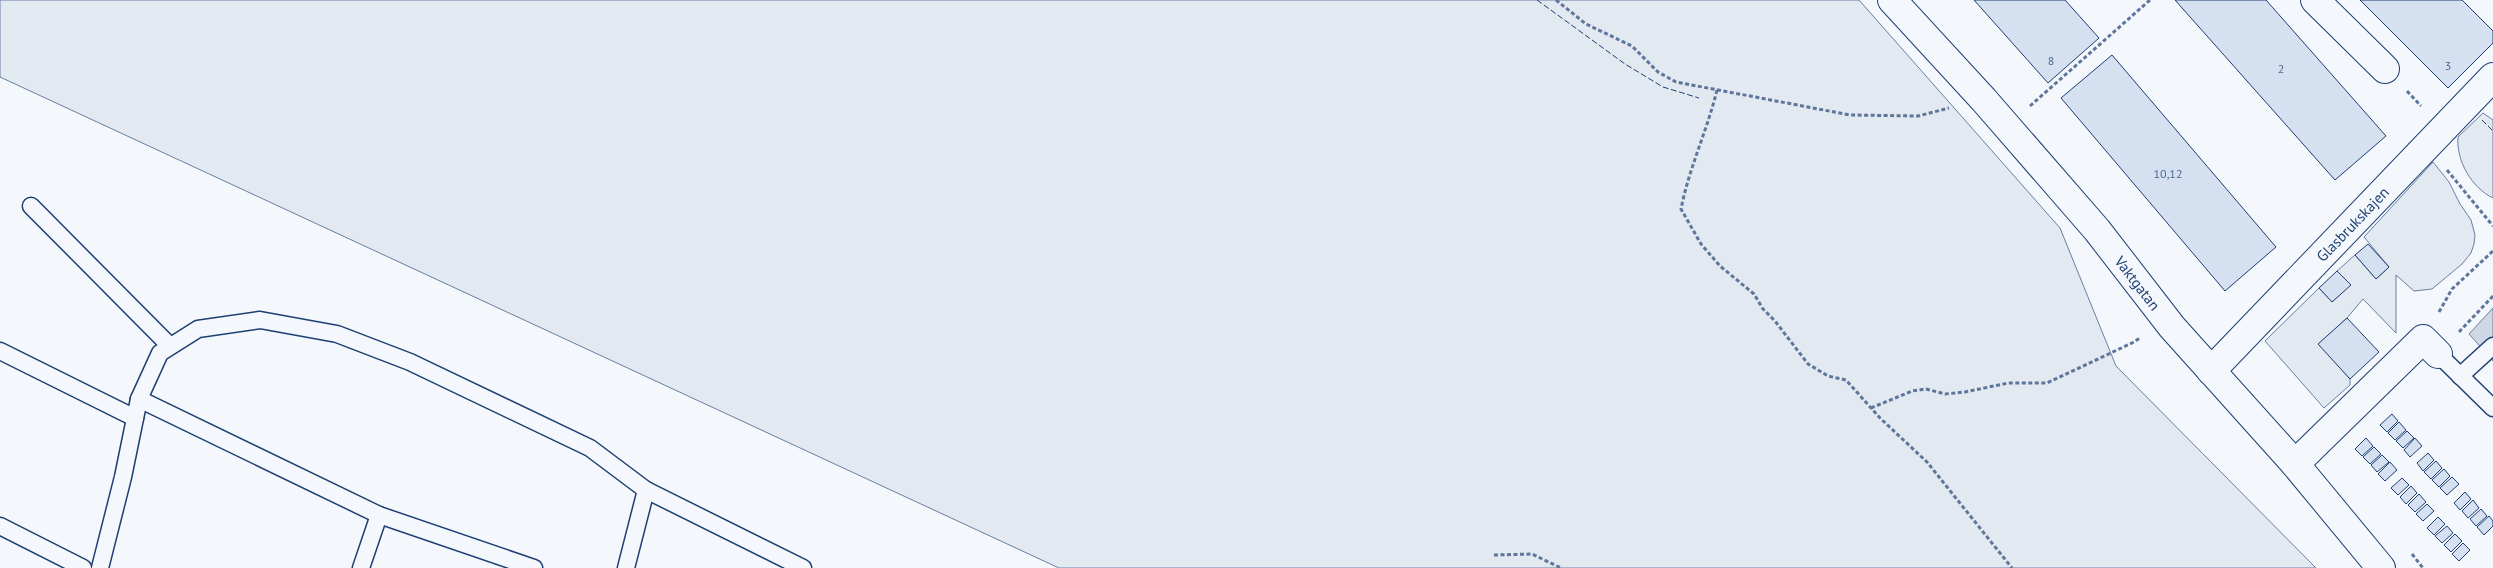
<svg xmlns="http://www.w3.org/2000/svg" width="2493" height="568" font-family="'PT Sans',sans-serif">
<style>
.green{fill:#e3e9f0;stroke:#687fa3}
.water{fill:#cfd7e4;stroke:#687fa3}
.building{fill:#d5e0f0;stroke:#1d3f73}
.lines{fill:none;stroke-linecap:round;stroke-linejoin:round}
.service-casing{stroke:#1d3f73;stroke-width:19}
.minor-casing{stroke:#1d3f73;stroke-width:30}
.path{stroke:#5e769c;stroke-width:3;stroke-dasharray:4 2.5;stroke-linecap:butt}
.service{stroke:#f4f7fb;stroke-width:16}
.minor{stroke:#f4f7fb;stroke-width:28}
.fence{stroke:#1d3f73;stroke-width:1;stroke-dasharray:6 2.5;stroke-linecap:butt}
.labels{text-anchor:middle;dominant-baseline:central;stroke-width:4;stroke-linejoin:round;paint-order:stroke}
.number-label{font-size:12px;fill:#4b6792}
.street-label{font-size:15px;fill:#1d3f73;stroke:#f4f7fb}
</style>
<rect width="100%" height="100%" fill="#f4f7fb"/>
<!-- green -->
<g class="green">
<polygon points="0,0 1859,0 2060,228 2116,366 2316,568 1059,568 0,77"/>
<path d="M2483,113L2493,120V198C2472,188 2456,161 2458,137Z"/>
<polygon points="2433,162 2449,182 2460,204 2471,220 2475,235 2474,244 2471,253 2462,264 2432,289 2414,291 2396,275 2396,333 2363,299 2347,318 2319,344 2350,379 2350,385 2324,408 2265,341 2319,288 2332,302 2350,285 2337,271 2355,255 2376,279 2389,267 2364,237"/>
</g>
<!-- water -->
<polygon class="water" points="2493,308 2493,361 2469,334"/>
<!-- building -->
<g class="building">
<polygon points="1974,0 2065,0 2099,38 2048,83"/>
<polygon points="2175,0 2266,0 2386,136 2335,180"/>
<polygon points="2360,0 2462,0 2493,31 2493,43 2448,88"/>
<polygon points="2112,55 2276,247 2225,291 2061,98"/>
<polygon points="2368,244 2389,267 2376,279 2355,255"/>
<polygon points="2337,271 2351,285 2332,302 2319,288"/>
<polygon points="2347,318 2379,352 2350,379 2318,344"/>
<polygon points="2392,414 2398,421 2387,432 2380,425"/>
<polygon points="2399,422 2406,430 2395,440 2388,433"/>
<polygon points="2407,431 2414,438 2403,448 2396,441"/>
<polygon points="2366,438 2373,446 2362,456 2355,449"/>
<polygon points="2415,438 2422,446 2410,457 2404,450"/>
<polygon points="2374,447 2381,454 2370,464 2363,457"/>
<polygon points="2428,453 2434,460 2423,471 2417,463"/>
<polygon points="2382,455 2389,462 2377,472 2371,465"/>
<polygon points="2436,461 2442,468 2431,479 2424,472"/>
<polygon points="2390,462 2397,470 2385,481 2378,474"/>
<polygon points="2444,469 2450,476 2439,487 2432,480"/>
<polygon points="2452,477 2459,484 2447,495 2440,488"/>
<polygon points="2402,478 2409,485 2398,495 2391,488"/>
<polygon points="2411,486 2417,493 2406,504 2400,497"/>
<polygon points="2465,492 2471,499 2460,510 2454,503"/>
<polygon points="2419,494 2426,502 2415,512 2408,505"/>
<polygon points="2473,500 2479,508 2468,518 2462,511"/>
<polygon points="2427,504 2434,511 2423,521 2416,514"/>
<polygon points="2481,509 2487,516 2476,526 2470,519"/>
<polygon points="2489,516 2493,521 2493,526 2484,535 2477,527"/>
<polygon points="2438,517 2445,524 2434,535 2427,528"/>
<polygon points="2447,526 2453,533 2442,543 2435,536"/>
<polygon points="2455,534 2462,541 2451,552 2444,545"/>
<polygon points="2463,543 2470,550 2459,561 2452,554"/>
</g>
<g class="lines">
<defs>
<g id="service">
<polyline points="31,206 170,346"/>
<polyline points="0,351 135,418"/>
<polyline points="2438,354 2493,408"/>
<polyline points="2460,376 2493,346"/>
<polyline points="139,399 379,515 534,568"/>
<polyline points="0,526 83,568"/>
<polyline points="100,568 123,477 139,399 160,353 198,329 260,320 337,334 410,362 590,448 646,490 803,568"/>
<polyline points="361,568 379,515"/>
<polyline points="626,568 646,490"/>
</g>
<g id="minor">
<path id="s1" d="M1892,0L1984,100L2097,230L2172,327L2295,464L2381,568"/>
<polyline points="2315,0 2385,69"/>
<path id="s2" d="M2211,371L2493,77"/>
<polyline points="2295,464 2423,339 2438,354"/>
</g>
</defs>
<!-- service casing -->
<use href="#service" class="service-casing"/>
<!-- minor casing -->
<use href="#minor" class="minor-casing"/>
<!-- path -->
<g class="path">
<polyline points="1556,0 1586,24 1632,46 1658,72 1676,82 1850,115 1918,116 1949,108"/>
<path d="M1717,90C1707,131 1689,168 1681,209L1701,244L1720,266L1754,294L1763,309L1775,321L1808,364L1828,376L1846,380L1880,418L1927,462L2012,568"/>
<polyline points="2407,91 2421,106"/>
<polyline points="2030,106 2150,0"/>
<polyline points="2447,170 2493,226"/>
<polyline points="2439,312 2452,289 2493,251"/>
<polyline points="2459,332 2493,296"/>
<polyline points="1871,408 1912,391 1926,389 1945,394 1965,392 2008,383 2047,383 2132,343 2140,338"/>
<polyline points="2412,554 2423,568"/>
<polyline points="1494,555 1532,554 1561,568"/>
</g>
<!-- service -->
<use href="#service" class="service"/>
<!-- minor -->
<use href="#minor" class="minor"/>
<!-- fence -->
<g class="fence">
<polyline points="1537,0 1625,64 1663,87 1699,98"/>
<polyline points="2482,120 2493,131"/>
</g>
</g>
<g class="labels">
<!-- number labels -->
<g class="number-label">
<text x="2051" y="60">8</text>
<text x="2448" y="65">3</text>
<text x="2281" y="68">2</text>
<text x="2168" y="173">10,12</text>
</g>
<!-- street labels -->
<g class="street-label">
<text stroke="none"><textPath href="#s2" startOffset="204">Glasbrukskajen</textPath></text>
<text stroke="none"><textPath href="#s1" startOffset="375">Vaktgatan</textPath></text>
</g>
</g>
</svg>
